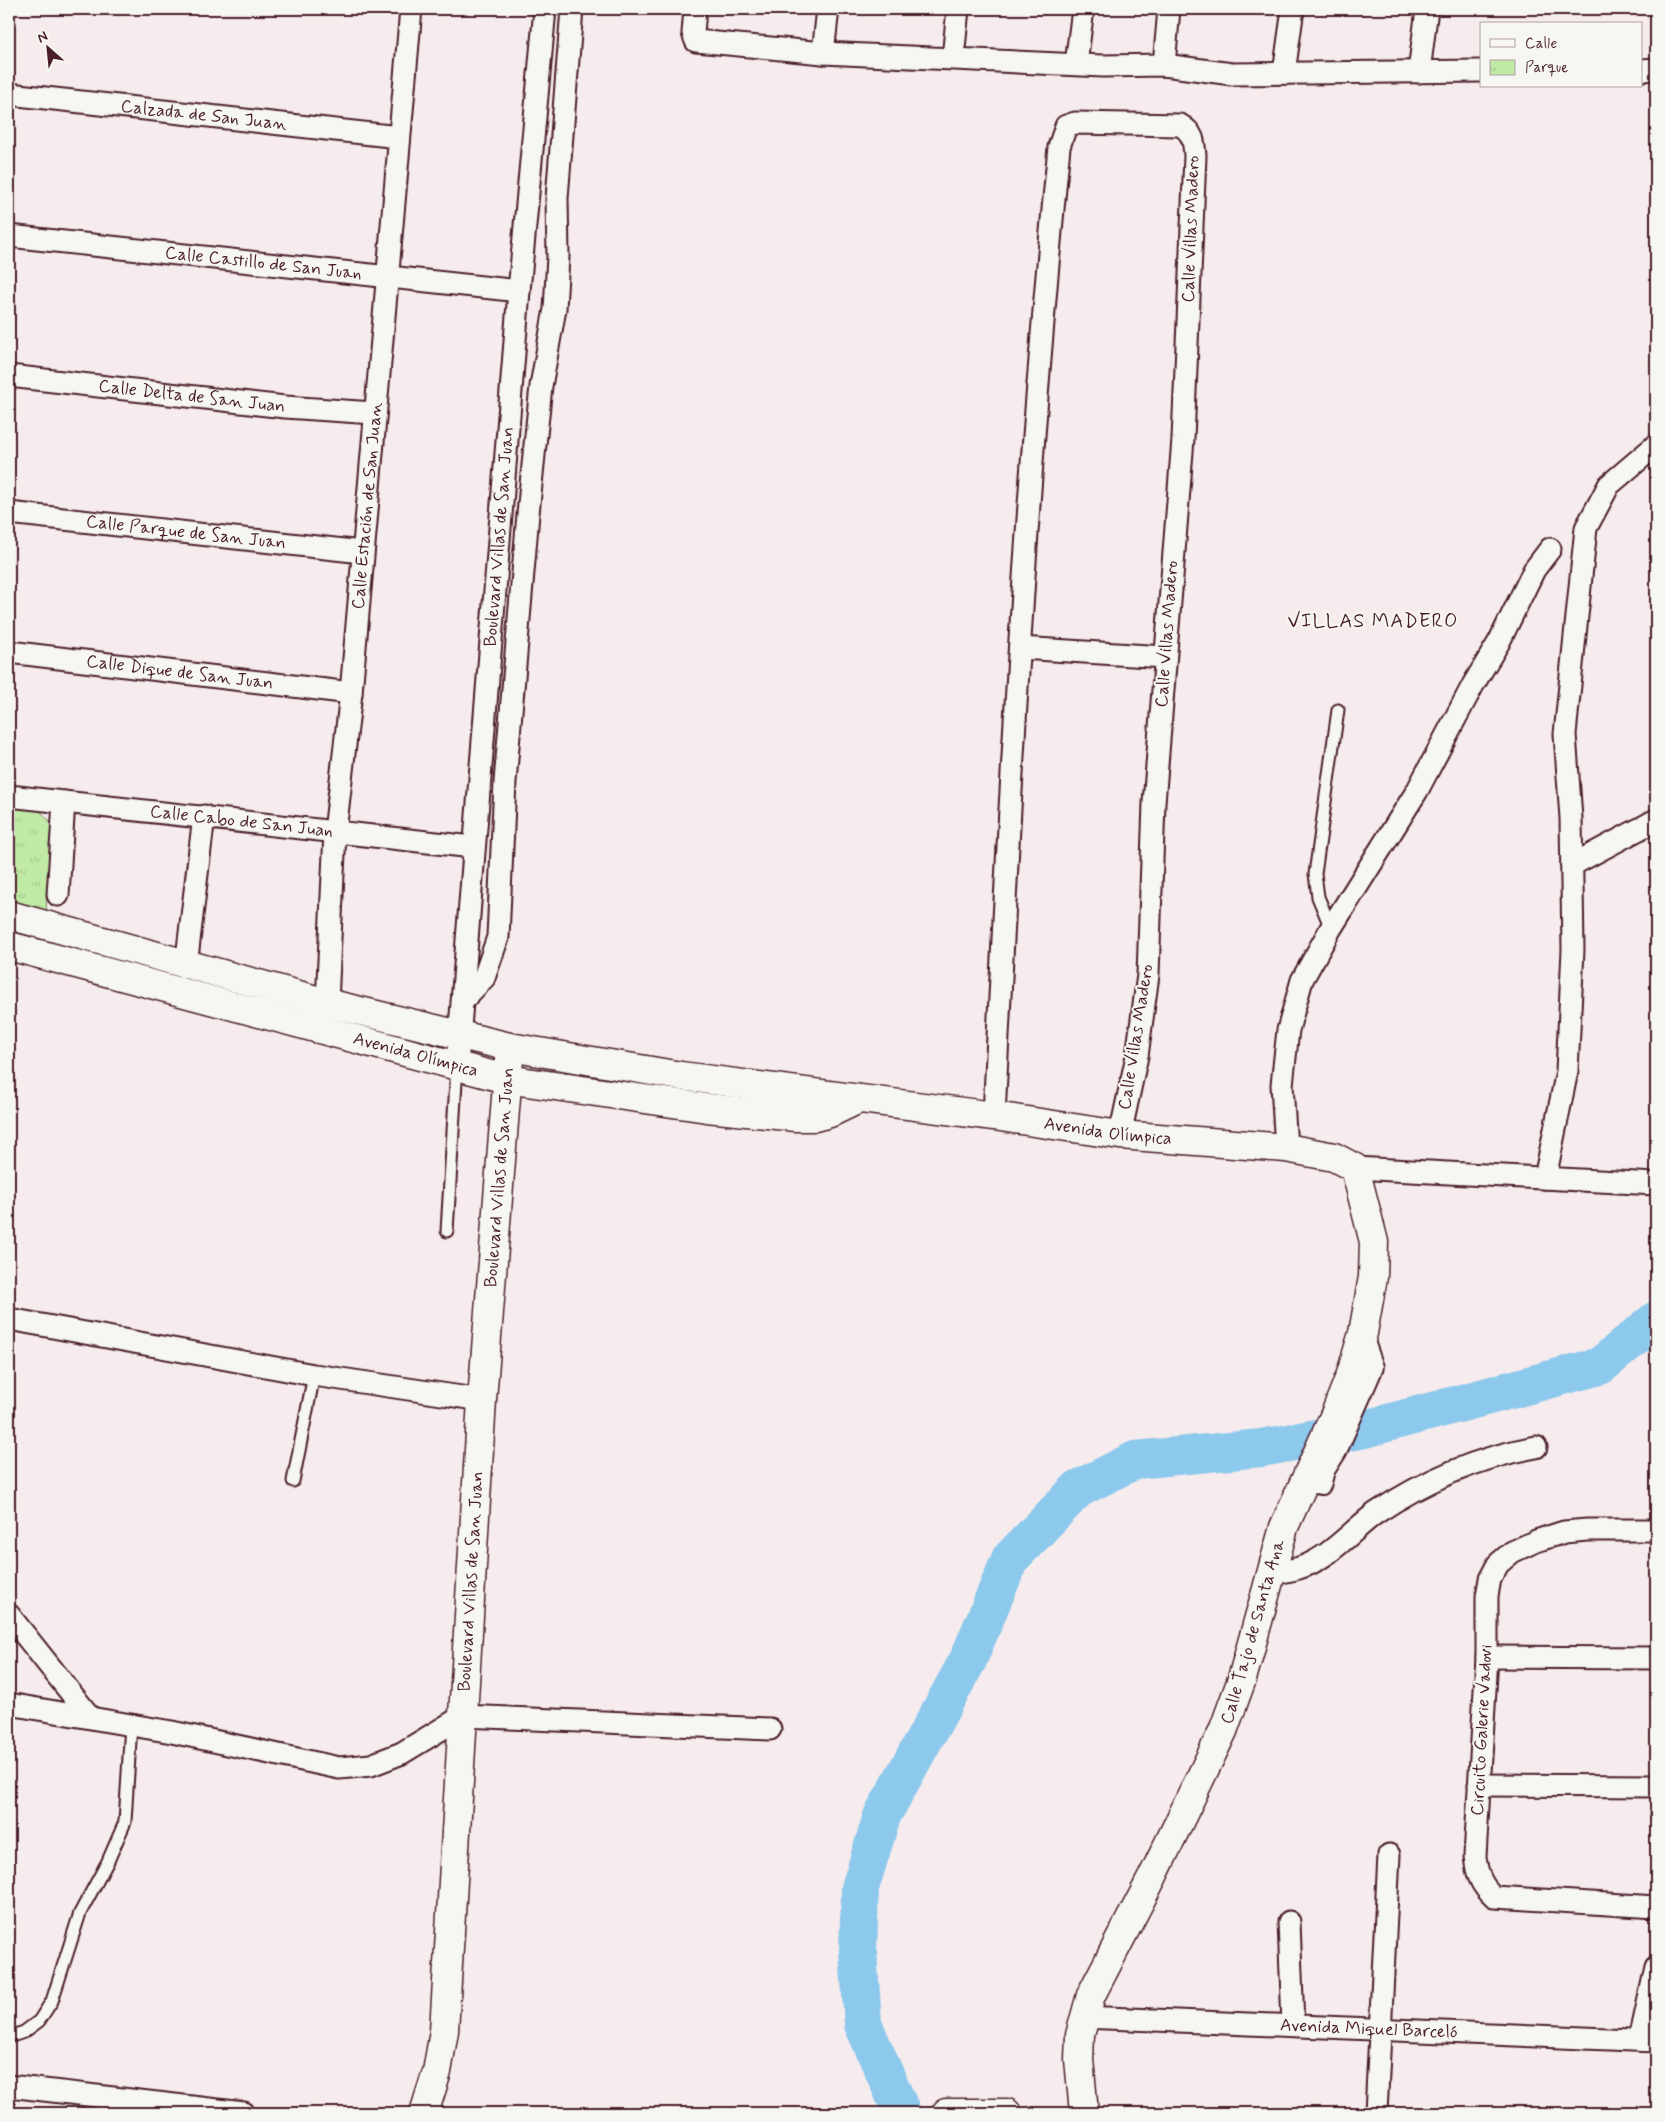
<svg xmlns="http://www.w3.org/2000/svg" width="1665" height="2122" font-family="Mynerve,sans-serif">
<style>
.park{fill:url(#park-tufts);stroke:#858468}
.lines{fill:none;stroke-linecap:round;stroke-linejoin:round}
.river{stroke:#8dc9ed;stroke-width:38}
.service-casing{stroke:#4a1f2b;stroke-width:15}
.pedestrian-casing{stroke:#4a1f2b;stroke-width:20}
.minor-casing{stroke:#4a1f2b;stroke-width:25}
.tertiary-casing{stroke:#4a1f2b;stroke-width:31}
.service{stroke:#f6f6f2;stroke-width:11}
.pedestrian{stroke:#f6f6f2;stroke-width:16}
.minor{stroke:#f6f6f2;stroke-width:21}
.tertiary{stroke:#f6f6f2;stroke-width:28}
.labels{text-anchor:middle;dominant-baseline:central;stroke-width:4;stroke-linejoin:round;paint-order:stroke}
.street-label{font-size:18px;fill:#4a1f2b;stroke:#f6f6f2}
.quarter-label{font-size:20px;letter-spacing:1px;fill:#4a1f2b;stroke:#f6f6f2}
</style>
<defs>
<pattern id="park-tufts" width="24" height="20" patternUnits="userSpaceOnUse" patternTransform="scale(1.25)"><rect width="24" height="20" fill="#c0eaa6"/><path d="M3 7l-1-3M5 7V3M7 7l1-3M15 17l-1-3M17 17v-4M19 17l1-3" fill="none" stroke="#a6c88f"/></pattern>
</defs>
<rect width="100%" height="100%" fill="#f7eced"/>
<filter id="ink" filterUnits="userSpaceOnUse"><feTurbulence type="fractalNoise" baseFrequency=".02" numOctaves="2"/><feDisplacementMap in="SourceGraphic" scale="10" xChannelSelector="R" yChannelSelector="G"/><feConvolveMatrix kernelMatrix="1 2 1 2 8 2 1 2 1" color-interpolation-filters="sRGB"/></filter>
<g filter="url(#ink)">
<!-- park -->
<polygon class="park" points="9,803 34,805 51,822 46,913 9,903"/>
<g class="lines">
<!-- river -->
<polyline class="river" points="902,2113 863,2024 858,1951 860,1888 882,1816 968,1660 1010,1559 1078,1489 1135,1460 1261,1448 1365,1429 1600,1366 1656,1320"/>
<defs>
<g id="service">
<polyline points="1331,928 1318,897 1315,874 1338,710"/>
<polyline points="447,1231 457,1065"/>
<polyline points="293,1481 314,1375"/>
<polyline points="9,2037 24,2032 39,2021 52,2001 80,1913 108,1861 125,1822 131,1724"/>
</g>
<polyline id="pedestrian" points="1303,1483 1322,1486 1326,1471 1338,1452 1375,1367 1364,1336"/>
<g id="minor">
<polyline points="695,9 693,33 696,41 823,53 1103,66 1164,65 1232,74 1481,71"/>
<polyline points="823,53 828,9"/>
<polyline points="953,58 958,9"/>
<polyline points="1076,64 1083,9"/>
<polyline points="1164,65 1169,9"/>
<polyline points="1641,70 1656,69"/>
<polyline points="1419,72 1427,9"/>
<polyline points="1284,73 1293,9"/>
<path id="s1" d="M9,94L399,137"/>
<path id="s2" d="M9,236L519,291"/>
<path id="s3" d="M9,376L285,407L374,413"/>
<path id="s4" d="M9,513L362,552"/>
<polyline points="1020,648 1165,657"/>
<path id="s5" d="M9,652L351,693"/>
<path id="s6" d="M9,796L473,847"/>
<polyline points="1572,865 1656,820"/>
<polyline points="58,895 64,802"/>
<polyline points="186,966 204,816"/>
<polyline points="464,999 484,978 498,937 505,782 528,514 541,386 555,309 558,257 557,198 572,9"/>
<path id="s7" d="M327,1003L335,832L351,693L411,9"/>
<path id="s8" d="M457,1065L519,291L545,9"/>
<path d="M994,1116C1010,793 1027,469 1059,147L1066,126L1075,123L1180,125C1193,132 1194,141 1195,156L1183,439L1154,803L1148,975L1137,1056L1120,1135"/>
<polyline points="1286,1148 1282,1085 1288,1030 1302,980 1331,928 1417,791 1473,685 1499,642 1534,570 1550,549"/>
<polyline points="1355,1168 1656,1184"/>
<polyline points="1545,1178 1567,1071 1573,950 1571,818 1565,734 1586,528 1609,485 1656,445"/>
<polyline points="9,1319 314,1375 482,1400"/>
<path d="M1656,1530H1587L1564,1532L1536,1541L1512,1552L1498,1564L1490,1579L1487,1596V1657L1475,1856C1477,1874 1480,1884 1494,1897L1656,1907"/>
<path d="M1270,1574C1279,1572 1290,1571 1299,1568C1329,1559 1351,1531 1376,1513C1424,1481 1480,1457 1536,1447"/>
<polyline points="9,1615 90,1717"/>
<polyline points="1487,1657 1656,1658"/>
<polyline points="9,1704 172,1732 339,1768 371,1765 402,1753 463,1716 770,1729"/>
<polyline points="1479,1785 1656,1786"/>
<polyline points="1289,1922 1293,2025"/>
<path id="s9" d="M1083,2017L1656,2041"/>
<polyline points="1640,2040 1656,1967"/>
<polyline points="9,2086 244,2113"/>
<polyline points="1376,2113 1389,1855"/>
</g>
<g id="tertiary">
<path id="s10" d="M9,915L327,1003L510,1047L681,1076L994,1116L1120,1135L1286,1148L1334,1157L1355,1168L1374,1242L1373,1277L1363,1333L1351,1374L1336,1412L1284,1527L1242,1679L1223,1731L1153,1876L1091,1995L1080,2035L1079,2059L1084,2113"/>
<path id="s11" d="M9,946L506,1079L707,1108L795,1117H815L830,1113L859,1099"/>
<path id="s12" d="M424,2113L437,2072L444,2031L482,1400L510,1047"/>
<polyline points="946,2113 1007,2113"/>
</g>
</defs>
<!-- service casing -->
<use href="#service" class="service-casing"/>
<!-- pedestrian casing -->
<use href="#pedestrian" class="pedestrian-casing"/>
<!-- minor casing -->
<use href="#minor" class="minor-casing"/>
<!-- tertiary casing -->
<use href="#tertiary" class="tertiary-casing"/>
<!-- service -->
<use href="#service" class="service"/>
<!-- pedestrian -->
<use href="#pedestrian" class="pedestrian"/>
<!-- minor -->
<use href="#minor" class="minor"/>
<!-- tertiary -->
<use href="#tertiary" class="tertiary"/>
</g>
</g>
<g class="labels">
<!-- street labels -->
<g class="street-label">
<text stroke="none"><textPath href="#s1" startOffset="196">Calzada de San Juan</textPath></text>
<text transform="translate(1191 229) rotate(-88)">Calle Villas Madero</text>
<text stroke="none"><textPath href="#s2" startOffset="256">Calle Castillo de San Juan</textPath></text>
<text stroke="none"><textPath href="#s3" startOffset="184">Calle Delta de San Juan</textPath></text>
<text stroke="none"><textPath href="#s7" startOffset="499">Calle Estación de San Juan</textPath></text>
<text stroke="none"><textPath href="#s4" startOffset="178">Calle Parque de San Juan</textPath></text>
<text stroke="none"><textPath href="#s8" startOffset="530">Boulevard Villas de San Juan</textPath></text>
<text transform="translate(1167 634) rotate(-86)">Calle Villas Madero</text>
<text stroke="none"><textPath href="#s5" startOffset="172">Calle Dique de San Juan</textPath></text>
<text stroke="none"><textPath href="#s6" startOffset="234">Calle Cabo de San Juan</textPath></text>
<text transform="translate(1136 1037) rotate(-81)">Calle Villas Madero</text>
<text stroke="none"><textPath href="#s11" startOffset="421">Avenida Olímpica</textPath></text>
<text stroke="none"><textPath href="#s10" startOffset="1122">Avenida Olímpica</textPath></text>
<text stroke="none"><textPath href="#s12" startOffset="940">Boulevard Villas de San Juan</textPath></text>
<text stroke="none"><textPath href="#s12" startOffset="535">Boulevard Villas de San Juan</textPath></text>
<text transform="translate(1253 1632) rotate(-74)">Calle Tajo de Santa Ana</text>
<text transform="translate(1482 1730) rotate(-87)">Circuito Galerie Vadovi</text>
<text stroke="none"><textPath href="#s9" startOffset="286">Avenida Miquel Barceló</textPath></text>
</g>
<!-- quarter labels -->
<g class="quarter-label">
<text x="1373" y="621">VILLAS MADERO</text>
</g>
</g>
<!-- margin -->
<rect width="1665" height="2122" fill="none" stroke="#f6f6f2" stroke-width="30"/>
<rect x="15" y="15" width="1635" height="2092" fill="none" stroke="#4a1f2b" stroke-width="2" filter="url(#ink)"/>
<!-- legend -->
<rect x="1480" y="22" width="162" height="65" fill="#f6f6f2" stroke="#b1a0a2"/>
<rect x="1490" y="39" width="25" height="8" fill="#f6f6f2" stroke="#b1a0a2"/>
<text x="1525" y="48" font-size="15" fill="#4a1f2b">Calle</text>
<rect x="1490" y="60" width="25" height="15" fill="url(#park-tufts)" stroke="#b1a0a2"/>
<text x="1525" y="72" font-size="15" fill="#4a1f2b">Parque</text>
<!-- north arrow -->
<g transform="translate(48 48) rotate(333)" stroke="#f6f6f2" stroke-width="4" paint-order="stroke">
<path d="M0-4L9 19L0 12L-9 19Z" fill="#4a1f2b"/>
<text y="-8" font-size="14" font-weight="bold" text-anchor="middle" fill="#4a1f2b">N</text>
</g>
</svg>
